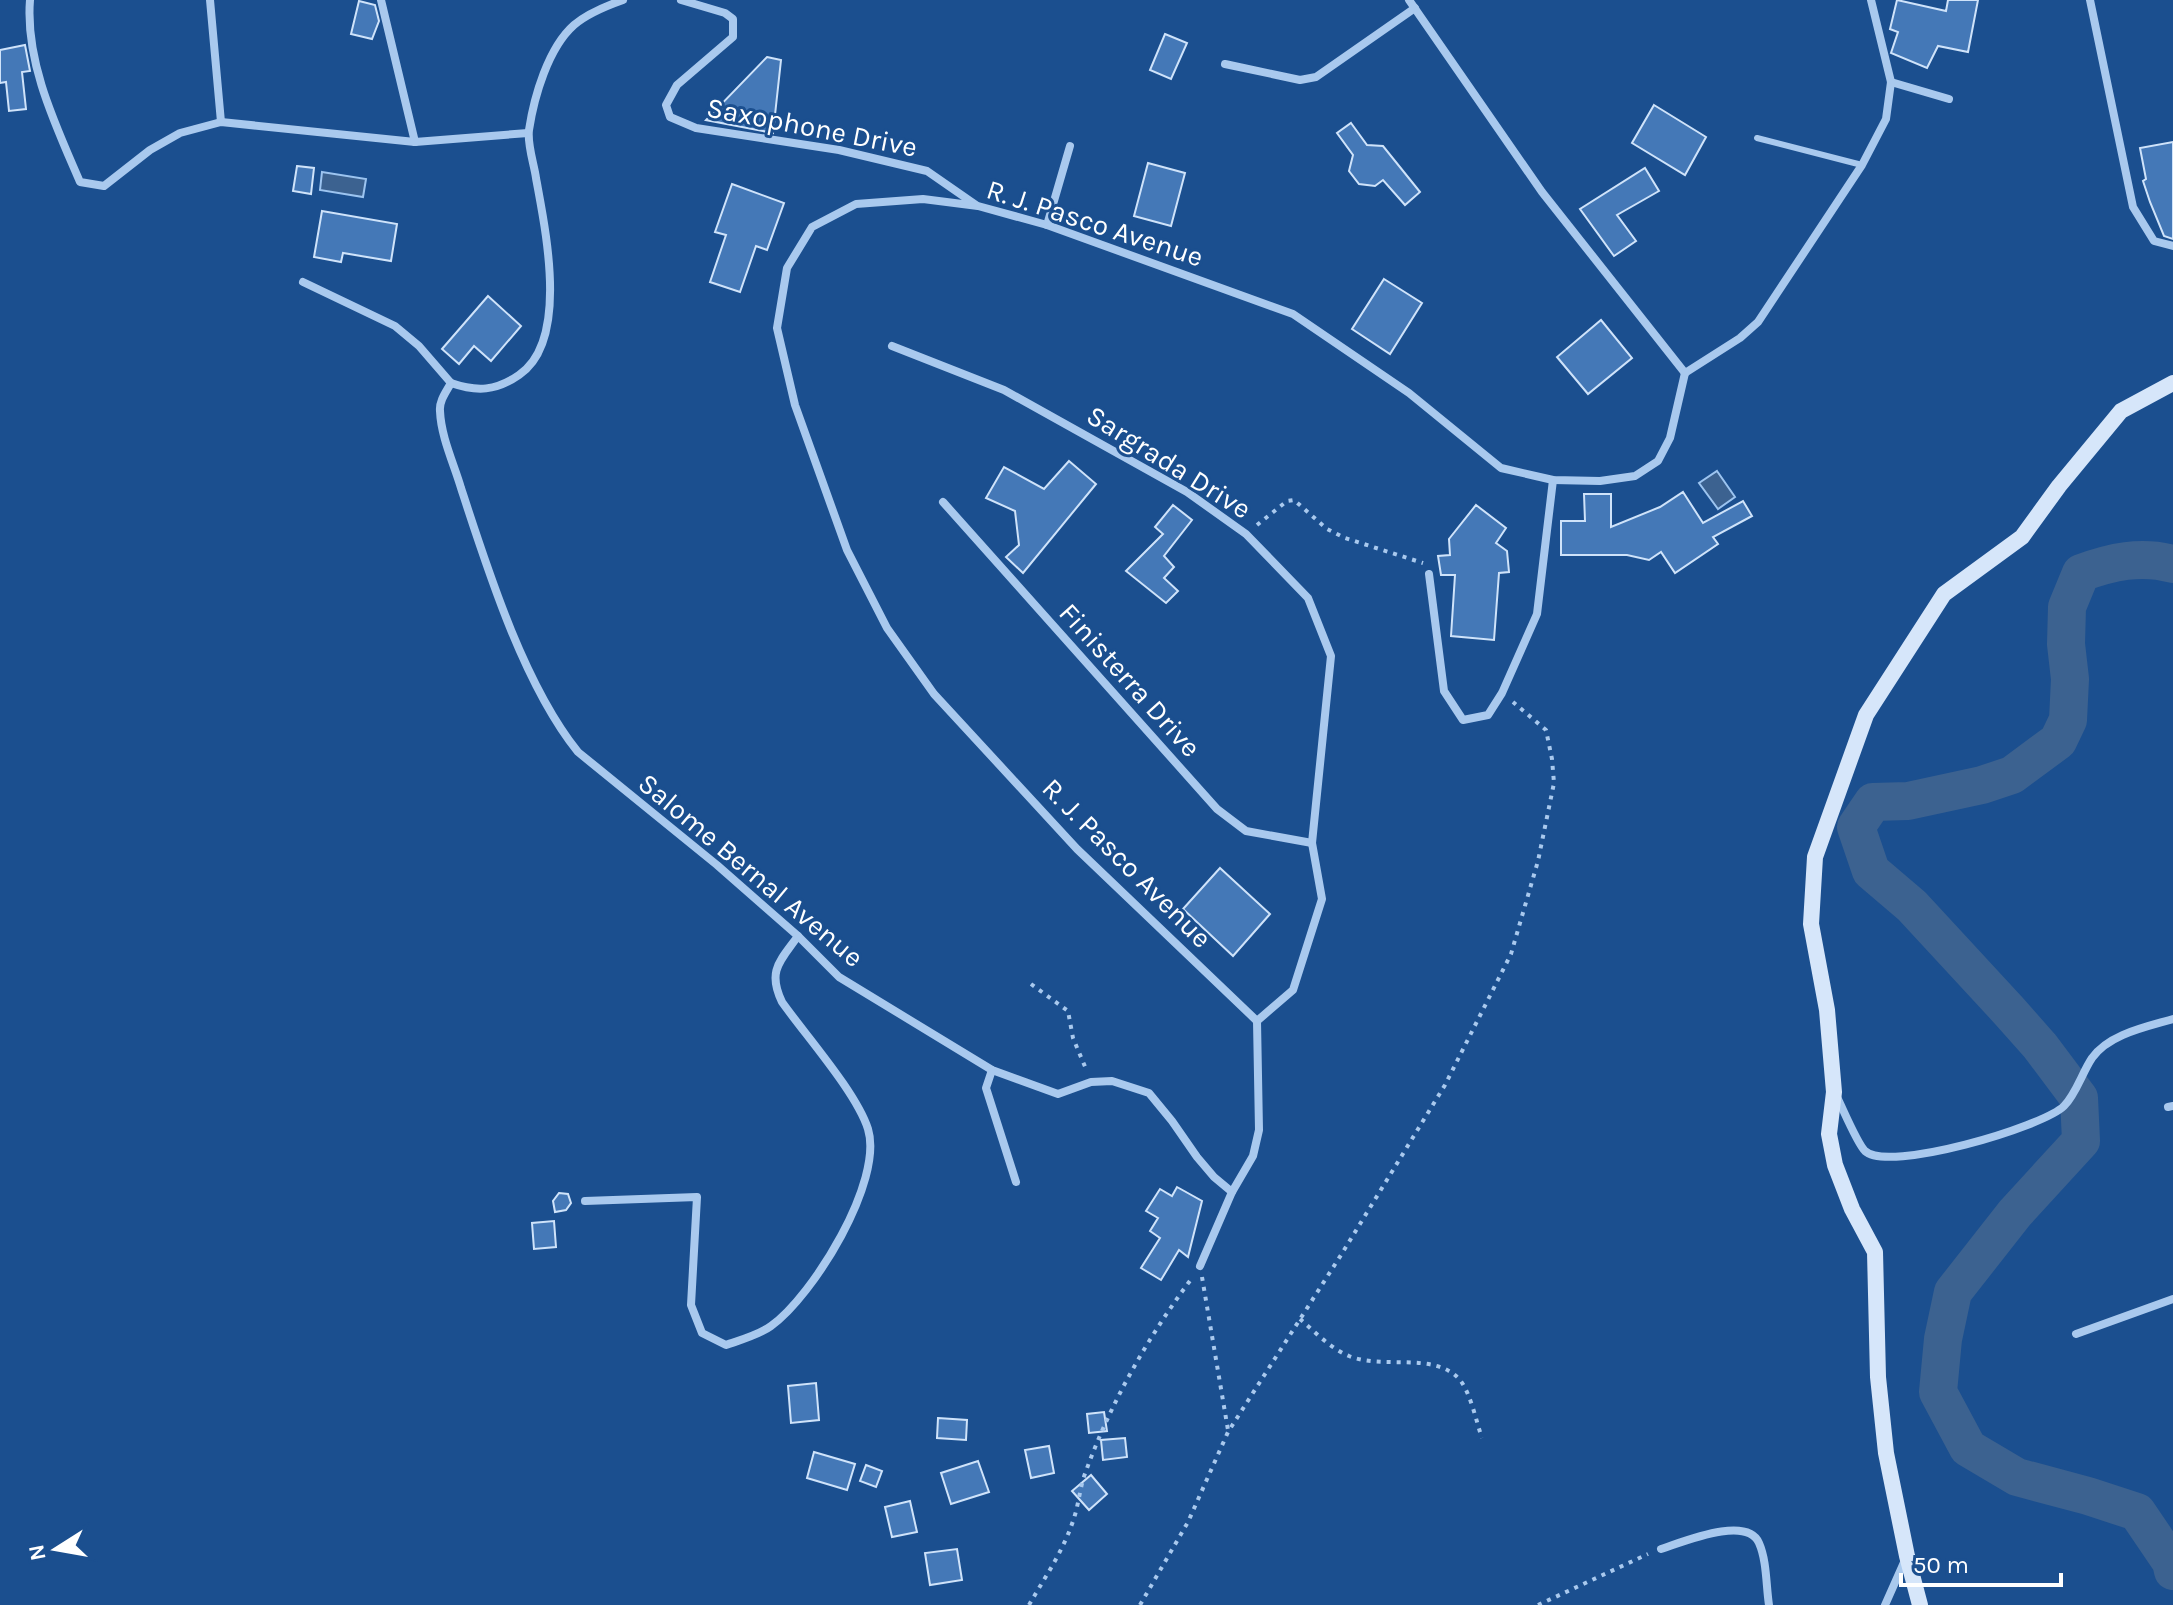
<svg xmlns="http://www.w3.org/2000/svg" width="2173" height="1605" font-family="Karla,sans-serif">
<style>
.water{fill:#3c6290;stroke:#9cc4f0;stroke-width:2}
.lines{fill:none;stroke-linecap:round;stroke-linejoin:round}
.river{stroke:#3c6290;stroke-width:38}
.building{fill:#4478b7;stroke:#cfe3fa;stroke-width:2}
.path{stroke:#a9c9ee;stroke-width:4;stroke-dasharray:4 6;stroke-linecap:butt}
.lane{stroke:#a9c9ee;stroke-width:6}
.street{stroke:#a9c9ee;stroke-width:8}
.secondary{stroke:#d6e6fa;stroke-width:16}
.labels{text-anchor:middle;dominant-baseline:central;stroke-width:6;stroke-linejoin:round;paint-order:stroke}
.street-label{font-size:28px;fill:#fff;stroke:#1b4f8f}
</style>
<rect width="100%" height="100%" fill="#1b4f8f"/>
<!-- water -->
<g class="water">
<polygon points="322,172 366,179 363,197 320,190"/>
<polygon points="1717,471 1735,497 1718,509 1699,483"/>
</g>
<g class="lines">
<!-- river -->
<path class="river" d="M2173,564C2141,555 2111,562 2081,573L2067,607L2066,644L2070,679L2068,720L2058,741L2012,775L1982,785L1908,801L1873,802L1856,827L1871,871L1912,906L2009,1011L2040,1046L2079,1098L2081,1141L2015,1213L1953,1292L1943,1339L1938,1392L1968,1448L2017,1477L2088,1496L2137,1512L2171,1562L2173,1571"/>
</g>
<!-- building -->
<g class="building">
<polygon points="1897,0 1946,11 1948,0 1978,0 1968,52 1938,46 1927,68 1891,53 1898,32 1890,29"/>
<polygon points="359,1 375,5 379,21 372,39 351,34"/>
<polygon points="1165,34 1187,43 1171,79 1150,70"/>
<polygon points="25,45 30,71 22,72 26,109 9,111 6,82 0,83 0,50"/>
<polygon points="767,57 781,60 773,133 706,120"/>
<polygon points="1654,105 1706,137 1685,175 1632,143"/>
<polygon points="1351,123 1367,145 1383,146 1420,192 1405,205 1383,180 1375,186 1359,184 1349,171 1353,155 1337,133"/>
<polygon points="2173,142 2173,239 2164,236 2150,202 2143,181 2146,179 2140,148"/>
<polygon points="1148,163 1185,173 1171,226 1134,216"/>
<polygon points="297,166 314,168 311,194 293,191"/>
<polygon points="1645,168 1659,191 1617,215 1636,241 1614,256 1580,209"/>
<polygon points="732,184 784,203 767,250 756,246 740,292 710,282 726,235 715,232"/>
<polygon points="322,211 397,224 391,261 343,253 341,262 314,257"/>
<polygon points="1384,279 1422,303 1390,354 1352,329"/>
<polygon points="488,296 521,326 491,361 474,346 459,364 442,349"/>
<polygon points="1601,320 1632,358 1588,394 1557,357"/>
<polygon points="1069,461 1096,484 1023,573 1006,557 1019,545 1015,511 986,498 1004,467 1044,489"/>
<polygon points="1683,492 1703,523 1743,501 1752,516 1713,537 1718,544 1675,573 1661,552 1649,560 1627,555 1561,555 1561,521 1585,521 1584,494 1611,494 1611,527 1660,507"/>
<polygon points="1173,505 1192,520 1164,556 1174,567 1164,578 1178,591 1166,603 1126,571 1163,534 1155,527"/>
<polygon points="1476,505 1506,528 1496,543 1507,551 1509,572 1499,573 1494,640 1451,636 1455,575 1441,575 1438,556 1450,555 1449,539"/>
<polygon points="1220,868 1270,914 1233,956 1183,909"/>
<polygon points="1177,1187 1202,1201 1188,1257 1179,1250 1161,1280 1141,1268 1160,1238 1150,1231 1158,1218 1146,1211 1160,1189 1172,1196"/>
<polygon points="559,1193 568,1194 571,1203 566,1210 555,1212 553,1201"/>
<polygon points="554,1221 556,1247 534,1249 532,1223"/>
<polygon points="816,1383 819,1420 791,1423 788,1386"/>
<polygon points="1104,1412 1107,1431 1089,1433 1087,1414"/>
<polygon points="938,1418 967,1420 966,1440 937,1438"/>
<polygon points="1125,1438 1127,1457 1103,1460 1101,1440"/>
<polygon points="1049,1446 1054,1473 1031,1478 1025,1450"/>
<polygon points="814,1452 855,1464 847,1490 807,1478"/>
<polygon points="978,1461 989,1492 951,1504 941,1473"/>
<polygon points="866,1465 882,1471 876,1487 860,1481"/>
<polygon points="1091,1475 1107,1494 1089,1510 1072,1491"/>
<polygon points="910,1501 917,1532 892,1537 885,1507"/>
<polygon points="957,1549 962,1580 930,1585 925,1553"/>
</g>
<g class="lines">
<!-- path -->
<g class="path">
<polyline points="1257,525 1287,501 1294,500 1327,529 1345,538 1423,563"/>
<polyline points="1031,984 1068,1011 1073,1038 1086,1069"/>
<polyline points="1202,1277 1228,1430"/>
<path d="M1300,1319C1315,1332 1330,1348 1349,1356C1383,1370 1435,1351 1460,1380C1471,1394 1476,1421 1482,1438"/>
<path d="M1029,1605C1045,1577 1064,1550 1074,1518C1079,1503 1080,1486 1086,1471C1111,1402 1148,1337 1192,1278"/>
<polyline points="1140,1605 1188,1522 1228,1432 1341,1255 1445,1085 1511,954 1538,861 1554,783 1552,759 1546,730 1513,702"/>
<polyline points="1538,1605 1648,1554"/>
</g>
<!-- lane -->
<polyline class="lane" points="1757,138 1862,165"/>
<!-- street -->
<g class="street">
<path d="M30,0C25,62 56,126 80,182L104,186L150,150L180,133L221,122L415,142L528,133"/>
<polyline points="210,0 221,122"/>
<polyline points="381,0 415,142"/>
<polyline points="681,0 725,13 733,19 733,37 677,85 666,105 670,117 696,128 839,150 927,171 976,205"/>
<polyline points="1409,0 1542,192 1685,373"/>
<polyline points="2090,0 2133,207 2154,241 2173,246"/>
<polyline points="1225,64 1300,80 1316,77 1415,8"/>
<polyline points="1891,82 1949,99"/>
<polyline points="1047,225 1070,146"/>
<polyline points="303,282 395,326 419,346 451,383"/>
<polyline points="892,346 1004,390 1187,492 1246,534 1308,598 1331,656 1312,843 1322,899 1293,990 1257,1021"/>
<polyline points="1685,373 1740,338 1758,322 1862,165 1886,119 1891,82 1871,0"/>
<path d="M451,383C446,392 439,401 440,411C441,437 454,464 461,488C488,571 524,685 578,752L717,865L798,936L839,977L992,1070L1058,1094L1091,1082L1112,1081L1149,1093L1172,1121L1197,1157L1214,1177L1232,1192"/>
<path d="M451,383C477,392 496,391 519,375C570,341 545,228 536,178C534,164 527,144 529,130C534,97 548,48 574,25C588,13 606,6 623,0"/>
<polyline points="943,502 1217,809 1246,831 1312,843"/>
<polyline points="1429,574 1444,691 1463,720 1488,715 1502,693 1537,614 1553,480"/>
<polyline points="1257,1021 1077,849 934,694 887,628 847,550 795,405 777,328 787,268 812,227 856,204 923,199 978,206 1047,225 1293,314 1409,393 1501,468 1553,480 1600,481 1635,476 1658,461 1670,438 1685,373"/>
<polyline points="992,1070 986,1088 1016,1182"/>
<path d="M1837,1097C1843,1109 1857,1143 1865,1151C1888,1173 2043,1127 2064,1106C2076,1094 2082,1073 2092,1058C2109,1034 2146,1027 2173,1019"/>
<polyline points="2168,1107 2173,1106"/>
<path d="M585,1201L697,1197L691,1305L702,1333L726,1345C740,1340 759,1335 771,1326C813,1296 884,1181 868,1129C856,1092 806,1036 782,1002C767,971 780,961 798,936"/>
<polyline points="1200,1266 1232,1192 1253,1156 1259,1130 1257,1021"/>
<polyline points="2076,1334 2173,1299"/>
<path d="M1661,1549C1683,1542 1747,1515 1759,1543C1767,1561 1766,1586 1769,1605"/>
<polyline points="1885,1605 1905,1560"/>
</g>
<!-- secondary -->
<polyline class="secondary" points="1920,1605 1907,1556 1886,1453 1878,1377 1875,1252 1852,1209 1835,1165 1829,1134 1834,1092 1827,1010 1811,924 1815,857 1866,715 1944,594 2022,537 2059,486 2121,411 2173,383"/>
</g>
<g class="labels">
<!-- street labels -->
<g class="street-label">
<text transform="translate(812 127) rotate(11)">Saxophone Drive</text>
<text transform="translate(1095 223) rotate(18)">R. J. Pasco Avenue</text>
<text transform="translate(1169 462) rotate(32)">Sargrada Drive</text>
<text transform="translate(1130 680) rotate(48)">Finisterra Drive</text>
<text transform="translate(1127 863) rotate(45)">R. J. Pasco Avenue</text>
<text transform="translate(751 870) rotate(40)">Salome Bernal Avenue</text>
</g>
</g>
<!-- north arrow -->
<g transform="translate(56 1549) rotate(259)" stroke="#1b4f8f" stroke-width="6" paint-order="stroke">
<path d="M0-6L14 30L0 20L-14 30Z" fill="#ffffff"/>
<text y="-12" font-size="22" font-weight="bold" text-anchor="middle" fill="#ffffff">N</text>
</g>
<!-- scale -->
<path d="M1901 1573v12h160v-12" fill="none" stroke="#ffffff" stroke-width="4"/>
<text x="1913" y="1573" font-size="24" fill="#ffffff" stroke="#1b4f8f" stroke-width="6" paint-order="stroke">50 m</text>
</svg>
